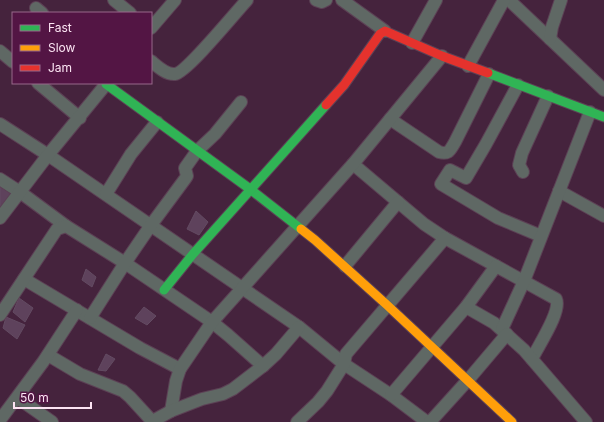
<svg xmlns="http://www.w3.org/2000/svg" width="604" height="422" font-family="Inter,sans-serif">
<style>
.building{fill:#5e425c;stroke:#634b62}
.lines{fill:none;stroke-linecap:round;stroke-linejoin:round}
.street-casing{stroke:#5c4155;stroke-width:14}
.fast-casing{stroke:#5c4155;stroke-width:11}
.slow-casing{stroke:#5c4155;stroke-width:11}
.jam-casing{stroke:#5c4155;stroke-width:11}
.street{stroke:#5f6864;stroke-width:12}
.fast{stroke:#30b455;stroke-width:9}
.slow{stroke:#ff9f0a;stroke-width:9}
.jam{stroke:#e5322d;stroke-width:9}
</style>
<rect width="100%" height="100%" fill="#45233d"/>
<!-- building -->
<g class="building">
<polygon points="0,183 17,193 3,209 0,207"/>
<polygon points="196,211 208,222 199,235 187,229"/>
<polygon points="86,269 96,277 92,287 82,280"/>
<polygon points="19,298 33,308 25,322 13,312"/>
<polygon points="144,307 156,316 147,325 135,318"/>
<polygon points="6,317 25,325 17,339 3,328"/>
<polygon points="106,354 115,359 106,371 98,370"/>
</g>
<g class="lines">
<defs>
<g id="street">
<polyline points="114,0 130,13"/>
<polyline points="316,0 322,2 326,0"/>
<polyline points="342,0 385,31"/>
<polyline points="509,0 604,90"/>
<polyline points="36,8 42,13"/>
<polyline points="151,28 175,0"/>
<polyline points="550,39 552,27 561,0"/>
<polyline points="412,43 436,0"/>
<polyline points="0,51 13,62"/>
<path d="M151,61C157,66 166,75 175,74C186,73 236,12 247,0"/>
<polyline points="468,66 504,0"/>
<polyline points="38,83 80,118"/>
<polyline points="518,85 486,144 466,178 450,170 441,184 498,218 541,236"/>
<path d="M390,119L439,152C449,155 450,150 455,142L489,74"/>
<polyline points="0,124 48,155 242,288 299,327 344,364 391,395 427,422"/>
<path d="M353,164L424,224L445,238L556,299C562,311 538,346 532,359"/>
<polyline points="523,172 519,165 522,153 548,96"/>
<polyline points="0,179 20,192 66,226"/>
<polyline points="559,191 604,216"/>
<polyline points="106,194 131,154 157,122"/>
<polyline points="0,218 48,155 107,83"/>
<polyline points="345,266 398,202"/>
<polyline points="24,279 140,348 180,369"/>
<polyline points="466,307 494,323 524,350 586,422"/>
<polyline points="0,315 57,229 66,226 125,263 212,322 228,335 263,366"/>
<polyline points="90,318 125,263 151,225 185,179 187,176 185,168 197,151 215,134 241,102"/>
<polyline points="502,329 524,281 590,112"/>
<polyline points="48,355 80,374 123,391 130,397 152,421"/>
<polyline points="391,395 466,307 496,266"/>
<polyline points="18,398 52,422"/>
<polyline points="171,411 176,381 180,369 212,322 353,164 442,56"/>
<polyline points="0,420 43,362 77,310"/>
<polyline points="151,422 171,411 202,399 223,394 233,389 263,366 276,354 299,327"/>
<polyline points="297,422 318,402 327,391 344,364 346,354 445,238"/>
<polyline points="430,422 468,380 507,334"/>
</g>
<g id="fast">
<polyline points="488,73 604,117"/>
<polyline points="106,84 250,189 301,229"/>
<polyline points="164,290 193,254 326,105"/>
</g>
<polyline id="slow" points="301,229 315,240 387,305 512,422"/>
<polyline id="jam" points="326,105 344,85 380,34 385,31 442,56 488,73"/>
</defs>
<!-- street casing -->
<use href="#street" class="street-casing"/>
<!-- fast casing -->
<use href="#fast" class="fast-casing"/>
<!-- slow casing -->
<use href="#slow" class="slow-casing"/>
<!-- jam casing -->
<use href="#jam" class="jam-casing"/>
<!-- street -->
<use href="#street" class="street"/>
<!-- fast -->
<use href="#fast" class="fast"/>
<!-- slow -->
<use href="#slow" class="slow"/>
<!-- jam -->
<use href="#jam" class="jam"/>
</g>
<!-- legend -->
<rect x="12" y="12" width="140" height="72" fill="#531544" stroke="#97688a"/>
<rect x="20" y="25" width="20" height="6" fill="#30b455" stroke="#97688a"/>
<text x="48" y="32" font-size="12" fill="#fce4f3">Fast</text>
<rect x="20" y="45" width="20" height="6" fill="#ff9f0a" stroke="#97688a"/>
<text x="48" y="52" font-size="12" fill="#fce4f3">Slow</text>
<rect x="20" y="65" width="20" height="6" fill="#e5322d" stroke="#97688a"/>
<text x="48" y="72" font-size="12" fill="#fce4f3">Jam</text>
<!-- scale -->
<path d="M14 402v6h77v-6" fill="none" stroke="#fce4f3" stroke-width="2"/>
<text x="20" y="402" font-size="12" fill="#fce4f3" stroke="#531544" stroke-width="3" paint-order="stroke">50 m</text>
</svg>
